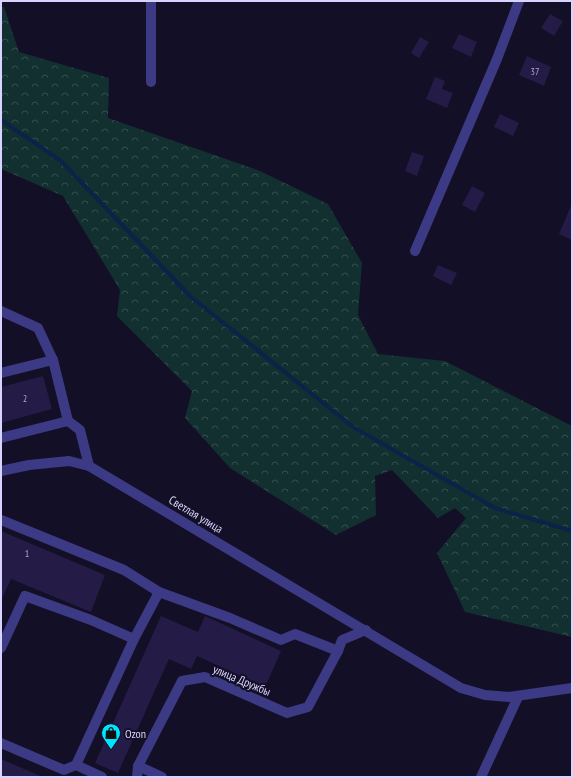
<svg xmlns="http://www.w3.org/2000/svg" width="573" height="778" font-family="'PT Sans Narrow',sans-serif">
<style>
.forest{fill:url(#forest-crowns)}
.lines{fill:none;stroke-linecap:round;stroke-linejoin:round}
.stream{stroke:#0c2248;stroke-width:4}
.building{fill:#241b47}
.minor{stroke:#3d3a85;stroke-width:10}
.labels{text-anchor:middle;dominant-baseline:central;stroke-width:4;stroke-linejoin:round;paint-order:stroke}
.number-label{font-size:10px;fill:#aca6d1}
.street-label{font-size:12px;fill:#d9d4ff;stroke:#130f26}
.poi-label{font-size:12px;fill:#d9d4ff;stroke:#130f26;text-anchor:start}
</style>
<defs>
<pattern id="forest-crowns" width="20" height="18" patternUnits="userSpaceOnUse"><rect width="20" height="18" fill="#12302f"/><path d="M2 6a3 3 0 1 1 6 0M12 15a3 3 0 1 1 6 0" fill="none" stroke="#344d4e"/></pattern>
</defs>
<rect width="100%" height="100%" fill="#130f26"/>
<!-- forest -->
<polygon class="forest" points="1,7 4,7 19,52 109,78 108,118 260,171 328,204 362,263 358,315 378,354 445,361 572,426 572,637 465,612 437,553 466,518 455,508 438,518 392,470 375,476 376,515 336,535 230,468 185,418 192,391 117,316 120,290 63,196 1,169"/>
<g class="lines">
<!-- stream -->
<polyline class="stream" points="1,120 61,161 190,296 353,427 495,508 572,531"/>
</g>
<!-- building -->
<g class="building">
<polygon points="550,14 563,21 554,36 541,28"/>
<polygon points="459,34 477,42 471,57 452,48"/>
<polygon points="420,37 429,42 419,58 411,53"/>
<polygon points="527,56 551,67 544,86 519,75"/>
<polygon points="435,77 445,81 442,89 453,93 447,108 426,99"/>
<polygon points="500,114 519,123 513,136 494,127"/>
<polygon points="412,152 424,156 417,176 405,171"/>
<polygon points="472,186 485,193 475,212 462,205"/>
<polygon points="572,203 572,240 559,234"/>
<polygon points="438,265 457,273 451,285 433,276"/>
<polygon points="43,376 52,409 1,423 1,387"/>
<polygon points="1,531 105,575 91,612 11,579 1,601"/>
<polygon points="161,616 198,632 205,616 281,651 265,687 197,656 191,669 169,659 118,773 95,763"/>
<polygon points="1,759 43,777 1,777"/>
</g>
<g class="lines">
<!-- minor -->
<g class="minor">
<polyline points="151,1 151,82"/>
<polyline points="415,251 497,59 519,1"/>
<polyline points="1,311 38,328 53,360"/>
<polyline points="1,373 53,360 68,421 1,438"/>
<polyline points="68,421 80,430 89,466"/>
<polyline points="1,471 29,465 69,461 89,466 461,688 485,695 509,697 572,688"/>
<polyline points="1,520 124,570 159,592"/>
<polyline points="1,648 25,596 91,620 134,639"/>
<polyline points="1,743 64,770 76,765 134,639 159,592 230,618 281,640 295,634 338,651 342,640 366,630"/>
<polyline points="76,765 102,777"/>
<polyline points="138,766 162,777"/>
<polyline points="137,777 138,766 182,681 205,677 287,713 308,707 338,651"/>
<polyline points="481,777 518,697"/>
</g>
</g>
<!-- icons -->
<defs>
<symbol id="shop-pin" viewBox="-11 -11 22 30"><path d="M0 17L-7.5 6A9.5 9.5 0 1 1 7.5 6Z" fill="#00e5ff" stroke="#130f26"/><path d="M-5-2.5h2.3a2.7 3.5 0 0 1 5.4 0H5L5.5 6h-11ZM-1.5-2.5h3a1.5 2.3 0 0 0-3 0Z" fill="#111"/></symbol>
</defs>
<g fill-rule="evenodd">
<use href="#shop-pin" x="100" y="722" width="22" height="30"/>
</g>
<g class="labels">
<!-- number labels -->
<g class="number-label">
<text x="535" y="71">37</text>
<text x="25" y="398">2</text>
<text x="27" y="553">1</text>
</g>
<!-- street labels -->
<g class="street-label">
<text transform="translate(196 514) rotate(31)">Светлая улица</text>
<text transform="translate(242 680) rotate(23)">улица Дружбы</text>
</g>
<!-- poi labels -->
<g class="poi-label">
<text x="125" y="733">Ozon</text>
</g>
</g>
<!-- border -->
<rect width="573" height="778" fill="none" stroke="#d9d4ff" stroke-width="4"/>
</svg>
